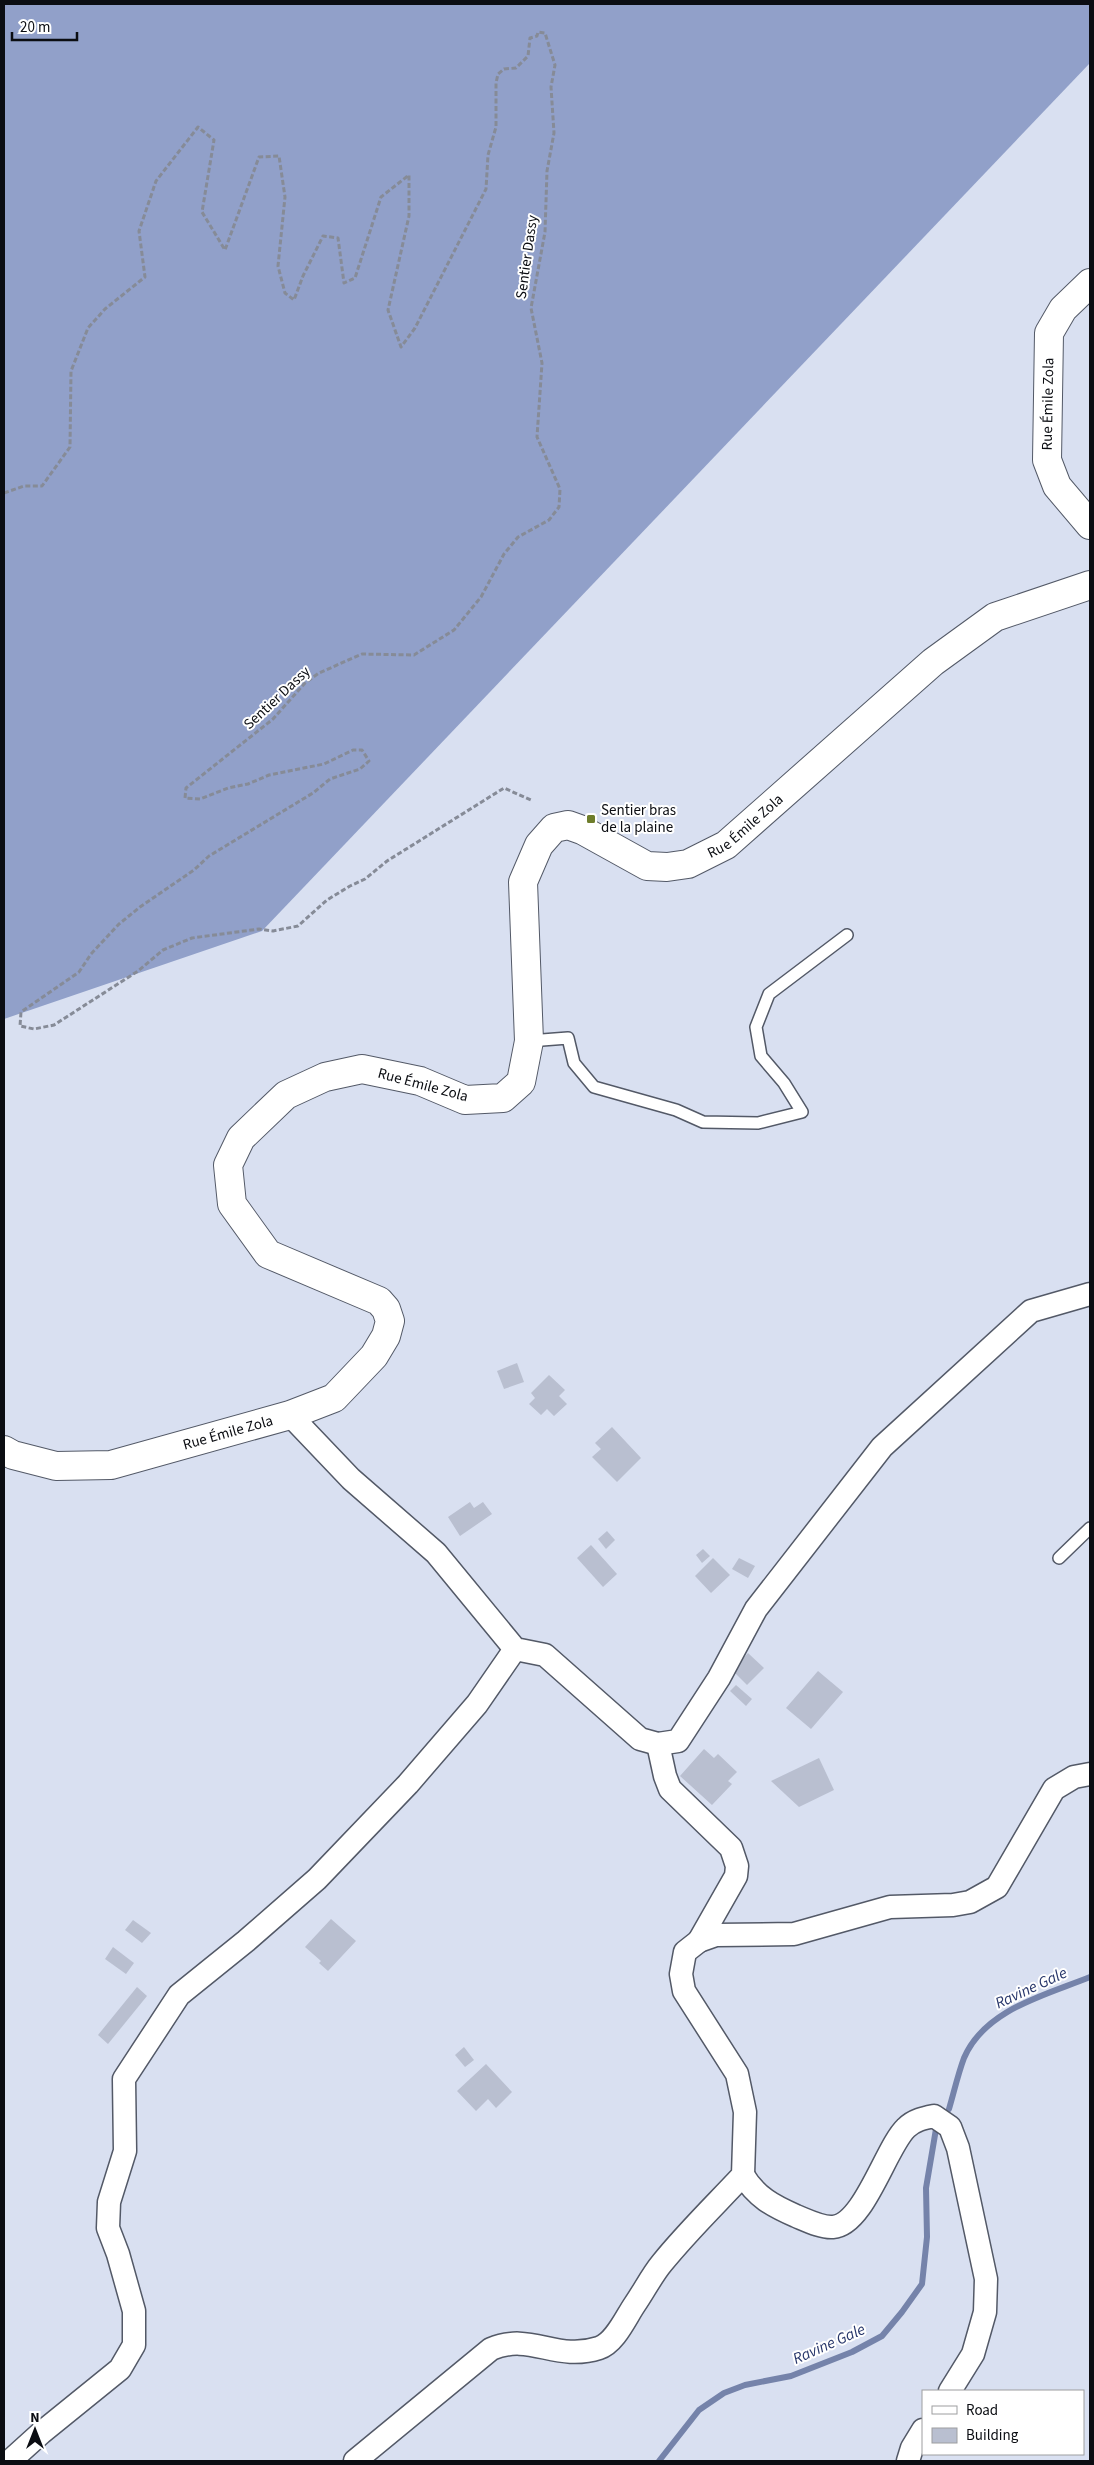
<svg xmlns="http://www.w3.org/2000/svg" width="1094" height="2465" font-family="'Source Sans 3',sans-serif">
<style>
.forest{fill:#91a0c9}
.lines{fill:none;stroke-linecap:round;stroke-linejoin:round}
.stream{stroke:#7583aa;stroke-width:6}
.building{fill:#b9bfd0}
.lane-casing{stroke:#535967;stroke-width:14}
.street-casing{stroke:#535967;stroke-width:25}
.secondary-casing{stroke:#535967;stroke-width:30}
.path{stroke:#868b97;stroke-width:3;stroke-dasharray:5 2.5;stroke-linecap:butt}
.lane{stroke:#fff;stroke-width:11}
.street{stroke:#fff;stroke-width:22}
.secondary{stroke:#fff;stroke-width:28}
.poi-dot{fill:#6e7d2b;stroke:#fff;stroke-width:2}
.labels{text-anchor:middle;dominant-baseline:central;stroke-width:4;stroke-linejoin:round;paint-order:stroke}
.street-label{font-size:15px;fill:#0b0d12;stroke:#fff}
.poi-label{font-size:15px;fill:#0b0d12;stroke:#fff;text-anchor:start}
.water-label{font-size:16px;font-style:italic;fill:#27366a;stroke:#fff}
</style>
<rect width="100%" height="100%" fill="#d9e0f1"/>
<!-- forest -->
<polygon class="forest" points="4,4 1090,4 1090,63 262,931 4,1019"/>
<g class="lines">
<!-- stream -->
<g class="stream">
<path d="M949,2109C954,2092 958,2074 964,2058C985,2009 1046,1995 1090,1977"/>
<polyline points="659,2461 699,2410 724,2393 745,2385 791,2376 852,2352 882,2336 902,2312 922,2284 927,2237 926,2188 936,2129"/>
</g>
</g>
<!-- building -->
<g class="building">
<polygon points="517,1363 524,1382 504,1389 497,1371"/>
<polygon points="549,1375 565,1390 559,1396 567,1404 554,1416 547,1409 541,1415 529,1404 535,1398 531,1393"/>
<polygon points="612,1427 641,1458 617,1482 592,1457 601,1449 595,1443"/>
<polygon points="470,1502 474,1508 483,1502 492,1514 460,1536 448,1517"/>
<polygon points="607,1531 615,1540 606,1549 598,1539"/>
<polygon points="591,1545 617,1574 603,1587 577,1558"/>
<polygon points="703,1549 710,1556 702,1563 696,1555"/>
<polygon points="713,1558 730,1575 711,1593 695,1576"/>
<polygon points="739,1558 755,1566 748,1578 732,1569"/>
<polygon points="748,1653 764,1668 747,1685 732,1670"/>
<polygon points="818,1671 843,1692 811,1729 786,1708"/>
<polygon points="736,1685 752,1699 746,1706 730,1691"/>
<polygon points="704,1749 714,1758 718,1754 737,1772 728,1781 732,1784 712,1805 680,1776"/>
<polygon points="819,1758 834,1790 799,1807 771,1781"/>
<polygon points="331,1919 356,1941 328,1971 319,1963 321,1961 305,1947"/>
<polygon points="133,1920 151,1933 142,1943 125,1930"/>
<polygon points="113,1947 134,1963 126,1974 105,1959"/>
<polygon points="137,1987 147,1996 108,2044 98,2035"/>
<polygon points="464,2047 474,2060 465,2067 455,2055"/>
<polygon points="486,2064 512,2092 496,2108 488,2099 476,2111 457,2091"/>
</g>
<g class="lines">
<defs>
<g id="lane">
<polyline points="529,1041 568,1038 574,1063 594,1087 676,1110 703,1122 758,1123 802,1112 784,1083 761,1056 756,1027 769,994 847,935"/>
<polyline points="1059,1558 1090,1528"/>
</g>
<g id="street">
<polyline points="290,1415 351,1479 436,1553 515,1649 545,1655 640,1739 658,1744 678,1741 719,1678 756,1609 882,1447 1031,1311 1090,1294"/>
<polyline points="658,1744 665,1776 670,1789 731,1848 737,1866 736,1876 699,1941"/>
<path d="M743,2175C756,2197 773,2206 796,2216C806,2220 822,2228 833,2227C864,2225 886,2147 906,2128C914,2120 924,2118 934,2116L950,2127L958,2148L986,2279L985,2312L973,2354L950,2391"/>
<polyline points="10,2461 41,2433 120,2369 134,2345 134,2311 118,2254 108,2228 109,2202 125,2151 124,2079 179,1995 246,1941 317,1879 408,1784 477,1704 515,1649"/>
<path d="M355,2461L491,2349C531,2332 556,2362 599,2348C615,2343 626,2317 635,2304C644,2291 652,2275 662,2263C687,2232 716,2204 743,2175L745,2112L737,2074L684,1991L681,1974L685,1952L699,1941L716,1935L794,1934L890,1907L953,1905L970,1902L997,1887L1054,1789L1074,1777L1090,1774"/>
<polyline points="908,2461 912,2448 923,2430"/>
</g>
<g id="secondary">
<polyline points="1090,283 1063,309 1049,333 1047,460 1057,486 1090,525"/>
<path id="s1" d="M4,1450L13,1455L56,1466L111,1465L290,1415L334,1398L374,1356L386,1336L390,1321L386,1309L379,1301L268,1254L232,1204L228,1165L241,1138L286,1095L325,1077L362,1069L420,1081L465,1100L503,1098L521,1082L529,1041L523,882L539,845L554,828L568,825L582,830L647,866L667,867L688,864L726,845L933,662L995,617L1090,585"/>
</g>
</defs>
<!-- lane casing -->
<use href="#lane" class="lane-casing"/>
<!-- street casing -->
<use href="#street" class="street-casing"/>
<!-- secondary casing -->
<use href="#secondary" class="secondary-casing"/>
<!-- path -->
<polyline class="path" points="4,493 24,486 42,486 70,447 71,371 88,328 105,309 145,277 139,231 156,181 198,127 214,140 202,212 225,250 259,157 279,156 285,197 278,266 285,293 294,300 303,276 323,236 338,238 344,283 355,278 381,197 409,175 409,216 388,310 401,347 415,328 486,189 488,155 496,127 496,83 498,74 504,69 516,68 528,56 530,38 537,36 538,32 545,33 555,65 551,87 554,133 547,171 545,232 531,308 542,363 537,437 560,489 559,507 549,520 518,537 504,554 481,597 454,630 414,655 362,654 319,673 305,683 273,719 186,788 185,798 200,799 228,788 248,784 269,775 324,764 353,750 362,750 369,761 360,769 330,779 313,793 209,856 194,870 140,907 119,924 91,954 79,972 21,1012 20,1026 34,1029 54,1025 138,971 163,950 192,938 259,929 273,931 298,926 327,900 350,886 365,879 387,861 504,788 531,800"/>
<!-- lane -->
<use href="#lane" class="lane"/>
<!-- street -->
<use href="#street" class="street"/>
<!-- secondary -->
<use href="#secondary" class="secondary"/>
</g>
<!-- markers -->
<rect class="poi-dot" x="586" y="814" width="10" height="10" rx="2.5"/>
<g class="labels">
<!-- street labels -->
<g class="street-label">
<text transform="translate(527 257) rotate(-82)">Sentier Dassy</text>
<text transform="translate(1048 404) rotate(-89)">Rue Émile Zola</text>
<text transform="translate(277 698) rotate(-43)">Sentier Dassy</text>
<text stroke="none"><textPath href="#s1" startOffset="1505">Rue Émile Zola</textPath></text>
<text transform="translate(423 1085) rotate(15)">Rue Émile Zola</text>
<text stroke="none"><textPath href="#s1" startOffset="231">Rue Émile Zola</textPath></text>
</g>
<!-- poi labels -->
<g class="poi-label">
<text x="601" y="810">Sentier bras<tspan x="601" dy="17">de la plaine</tspan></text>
</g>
<!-- water labels -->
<g class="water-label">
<text transform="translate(1031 1988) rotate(-25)">Ravine Gale</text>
<text transform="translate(829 2344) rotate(-24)">Ravine Gale</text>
</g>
</g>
<!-- border -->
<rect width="1094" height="2465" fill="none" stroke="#0b0d12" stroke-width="10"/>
<!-- legend -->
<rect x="922" y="2390" width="162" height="65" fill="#ffffff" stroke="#9d9ea0"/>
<rect x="932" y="2406" width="25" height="8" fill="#ffffff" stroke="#9d9ea0"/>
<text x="966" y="2415" font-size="15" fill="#0b0d12">Road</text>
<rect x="932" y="2428" width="25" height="15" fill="#b9bfd0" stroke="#9d9ea0"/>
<text x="966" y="2440" font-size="15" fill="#0b0d12">Building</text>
<!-- north arrow -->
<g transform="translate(35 2430)" stroke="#ffffff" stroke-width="4" paint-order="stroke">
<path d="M0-4L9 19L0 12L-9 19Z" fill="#0b0d12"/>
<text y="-8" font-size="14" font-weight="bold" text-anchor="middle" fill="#0b0d12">N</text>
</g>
<!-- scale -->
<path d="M12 32v8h65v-8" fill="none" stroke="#0b0d12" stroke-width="2.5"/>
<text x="20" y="32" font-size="15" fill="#0b0d12" stroke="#ffffff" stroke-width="4" paint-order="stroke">20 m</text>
</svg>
